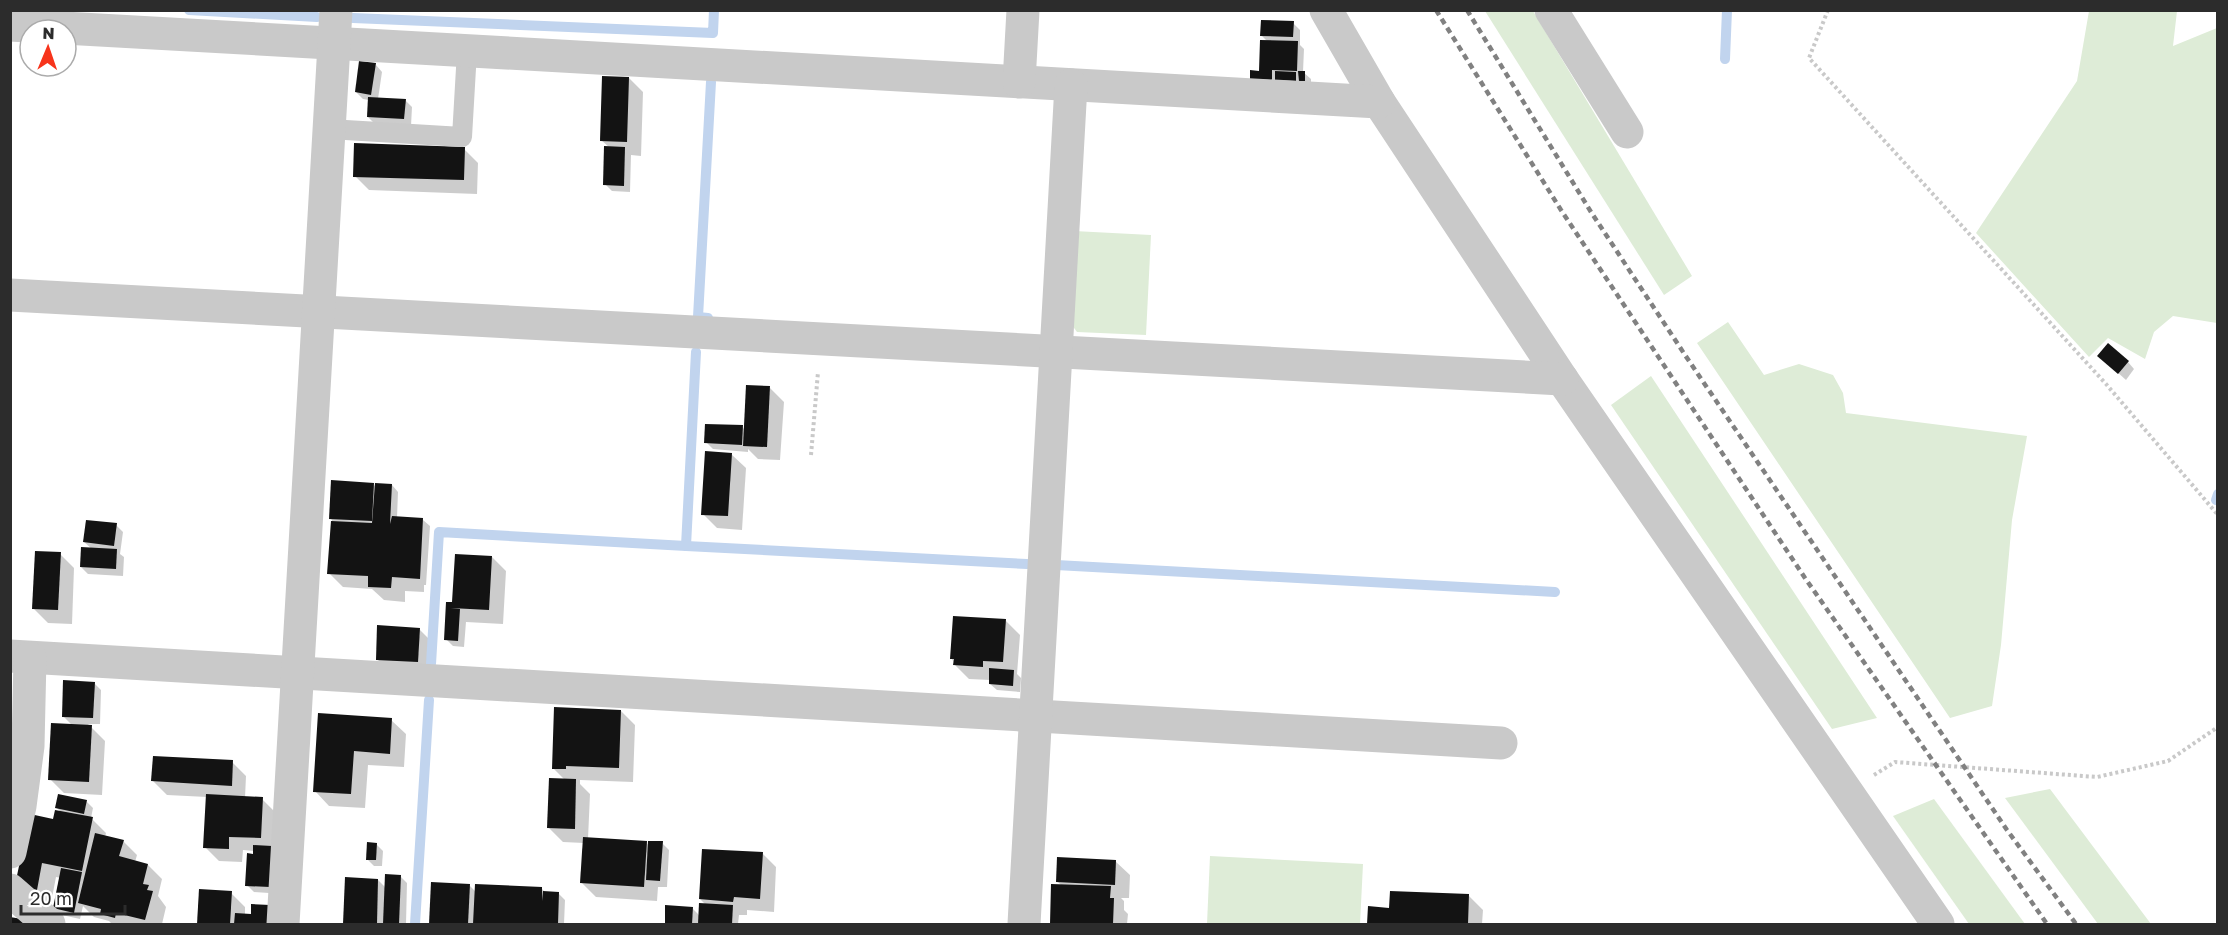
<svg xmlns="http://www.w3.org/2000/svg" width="2228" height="935" font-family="'Golos Text',sans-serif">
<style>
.green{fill:#deecd7}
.shadow{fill:#0003}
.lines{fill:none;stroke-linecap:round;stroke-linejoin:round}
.stream{stroke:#c1d4ee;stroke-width:10}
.building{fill:#131313}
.path{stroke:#c9c9c9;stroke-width:4;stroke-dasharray:3 3;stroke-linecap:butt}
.service{stroke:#c9c9c9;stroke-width:20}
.minor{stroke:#c9c9c9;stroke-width:33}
.rail{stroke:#818181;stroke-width:4.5;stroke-dasharray:6 4.5;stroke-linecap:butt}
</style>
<rect width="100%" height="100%" fill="#fff"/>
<!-- green -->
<g class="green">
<polygon points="1485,11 1533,11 1692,276 1664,295"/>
<polygon points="2089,11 2177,11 2173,46 2217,28 2217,323 2173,316 2154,332 2145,359 2108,338 2089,357 1976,233 2077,81"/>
<polygon points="1074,231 1151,235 1146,335 1077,332 1069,321"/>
<polygon points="1728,322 1764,375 1799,364 1833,375 1843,393 1846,413 2027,436 2012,520 2001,645 1992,706 1950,718 1697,343"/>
<polygon points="1651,376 1877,718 1832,729 1611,405"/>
<polygon points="2050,789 2151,924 2098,924 2005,798"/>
<polygon points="1934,799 2025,924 1969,924 1893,816"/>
<polygon points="1210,856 1363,864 1360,924 1207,924"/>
</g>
<!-- shadow -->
<g class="shadow">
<polygon points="1293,23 1300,30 1300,45 1304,49 1303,72 1311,79 1311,87 1278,86 1260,72 1267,41 1262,36"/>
<polygon points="376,65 382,72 378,99 405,100 412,107 411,126 375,124 368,117 369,100 363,99 356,92"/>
<polygon points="629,78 643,92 641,156 631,155 630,192 612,191 605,184 610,148 601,140"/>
<polygon points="464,149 478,163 477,194 369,190 355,176"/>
<polygon points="2106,362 2128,362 2134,369 2126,380"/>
<polygon points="770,388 784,402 780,460 758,459 748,449 748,452 713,449 706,442 742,427 745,430"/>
<polygon points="731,454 746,468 742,530 717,528 703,514"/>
<polygon points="373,484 376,487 392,485 398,492 397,518 423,520 430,526 426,585 424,585 424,592 405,591 405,602 384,600 372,589 343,587 329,573 332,520 330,518"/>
<polygon points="116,525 123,532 120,554 124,557 123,576 88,574 81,567 92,549 84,542"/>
<polygon points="60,554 74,568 72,624 48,623 34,609"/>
<polygon points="492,557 506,571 503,624 466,622 464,647 453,646 446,639 450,604"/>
<polygon points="1006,621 1020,635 1017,674 1021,678 1020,692 997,690 990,684 990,680 969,679 955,665 952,659"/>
<polygon points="419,629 433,643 431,675 391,673 377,659"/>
<polygon points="94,683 101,690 100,724 88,724 105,741 102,795 64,793 50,779 73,726 63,716"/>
<polygon points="621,711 635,725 633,782 580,780 580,784 590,794 588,839 646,842 649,846 662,843 669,850 667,887 658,887 657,901 596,897 582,883 584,843 563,842 549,828 565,780 553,768"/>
<polygon points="319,715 391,720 406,734 404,767 368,765 365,808 329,806 315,791"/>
<polygon points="232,762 246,776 245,798 262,799 276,813 269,893 254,892 247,885 254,851 243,850 242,862 219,861 205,847 207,797 167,795 153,781"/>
<polygon points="86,801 93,808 91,818 106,833 105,837 123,841 137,855 135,862 148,865 162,879 158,896 166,907 162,924 112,924 109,921 94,917 83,906 80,919 62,915 55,908 61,878 56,877 51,903 31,899 17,885 59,821 62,813 57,808"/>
<polygon points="376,844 383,851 382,866 374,866 367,859"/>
<polygon points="762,853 776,867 774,912 747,910 747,915 739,915 738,924 666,924 667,907 692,908 700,916 706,905 700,899"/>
<polygon points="1115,861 1130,875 1129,898 1121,898 1124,901 1124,910 1128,914 1127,924 1051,924 1053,885 1062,886 1058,882"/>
<polygon points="400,876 407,883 406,924 345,924 346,879 378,880 386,888"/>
<polygon points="433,883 469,885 476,892 542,889 546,893 558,893 565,900 564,924 430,924"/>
<polygon points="201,891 231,893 245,907 245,915 276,924 199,924"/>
<polygon points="1469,896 1483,910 1482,924 1368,924 1369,908 1391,909"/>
</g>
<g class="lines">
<!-- stream -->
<g class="stream">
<polyline points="189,10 317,17"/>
<polyline points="353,18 713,33 714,10"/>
<polyline points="1725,59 1727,10"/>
<polyline points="708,318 698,317 711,82"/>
<polyline points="2216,500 2218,494"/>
<polyline points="686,546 1027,564"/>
<polyline points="1056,565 1555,592"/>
<polyline points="431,664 439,532 686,546 696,352"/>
<polyline points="415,924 429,700"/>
</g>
</g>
<!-- building -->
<g class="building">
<polygon points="1261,20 1294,21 1293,37 1260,36"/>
<polygon points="1260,40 1298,41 1297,71 1272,70 1272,80 1250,79 1250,70 1259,71"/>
<polygon points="359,61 376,63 371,95 355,92"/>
<polygon points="1275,71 1296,72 1296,81 1275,80"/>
<polygon points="1298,71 1305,71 1305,81 1299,81"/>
<polygon points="602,76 629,77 627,142 600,141"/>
<polygon points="368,97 406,99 404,119 367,117"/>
<polygon points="354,143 465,147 464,180 353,177"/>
<polygon points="604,146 625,147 624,186 603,185"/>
<polygon points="2108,343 2129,361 2118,374 2097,356"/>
<polygon points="746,385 770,386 767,447 743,446"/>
<polygon points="705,424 743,425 742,445 704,443"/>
<polygon points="705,451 732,453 728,516 701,515"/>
<polygon points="331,480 374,483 372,521 329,519"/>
<polygon points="375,483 392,484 390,524 392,516 423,518 420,579 392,577 391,588 368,587 368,576 327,574 331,521 372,523"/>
<polygon points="86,520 117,523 114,546 83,542"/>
<polygon points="81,547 117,549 116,569 80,567"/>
<polygon points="35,551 61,552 58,610 32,609"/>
<polygon points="455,554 492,556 489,610 451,608 460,609 458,641 444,640 446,602 452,602"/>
<polygon points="953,616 1006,619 1003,662 983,661 983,667 953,665 954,659 950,659"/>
<polygon points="377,625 420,628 418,662 376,660"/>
<polygon points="989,668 1014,670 1013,686 989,684"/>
<polygon points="63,680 95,682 93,718 62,717"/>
<polygon points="554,707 621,710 619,768 566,766 566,769 552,769"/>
<polygon points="318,713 392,718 390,754 354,751 351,794 313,792"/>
<polygon points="51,723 92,725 89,782 48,780"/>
<polygon points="153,756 233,760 232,786 151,781"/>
<polygon points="549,778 576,779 575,829 547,828"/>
<polygon points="58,794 87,800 84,814 55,808"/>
<polygon points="206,794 263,797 261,838 229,837 229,849 203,848"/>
<polygon points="55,810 93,817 82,871 42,863 37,890 15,885 30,814 53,819"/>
<polygon points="95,833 124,840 119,856 148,864 143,884 149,885 147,890 153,891 145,920 116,913 115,918 100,914 101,909 78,903"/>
<polygon points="583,837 647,841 644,887 580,883"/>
<polygon points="648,841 663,841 660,881 646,880"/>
<polygon points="367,842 377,843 376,860 366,860"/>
<polygon points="253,845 272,846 270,887 245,886 247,853 253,854"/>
<polygon points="702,849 763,852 760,899 734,897 733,902 699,899"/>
<polygon points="1057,857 1116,860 1115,885 1056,882"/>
<polygon points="61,868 82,872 74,913 53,908"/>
<polygon points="385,874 401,875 399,924 383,924"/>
<polygon points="345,877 378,879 377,924 343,924"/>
<polygon points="431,882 470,884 468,924 429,924"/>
<polygon points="475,884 542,887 542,901 543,891 559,892 558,924 473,924"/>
<polygon points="1051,884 1111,886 1110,898 1114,898 1113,924 1050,924"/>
<polygon points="199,889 232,891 230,924 197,924"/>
<polygon points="1390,891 1469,894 1468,924 1367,924 1368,906 1389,908"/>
<polygon points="699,903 733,905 732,924 698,924"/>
<polygon points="251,904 270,905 269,924 234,924 235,913 251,914"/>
<polygon points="665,905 693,907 692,924 665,924"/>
<polygon points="10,917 28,920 27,924 10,924"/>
</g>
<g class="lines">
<!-- path -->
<g class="path">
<polyline points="1828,10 1809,58 2106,384 2218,515"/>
<polyline points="811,455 818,372"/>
<polyline points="1874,775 1895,762 2097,777 2168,761 2218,727"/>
</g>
<!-- service -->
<polyline class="service" points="329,129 462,137 467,51"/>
<!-- minor -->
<g class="minor">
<polyline points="1326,10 1379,102 1562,379 1938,924"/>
<polyline points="1551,10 1627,132"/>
<polyline points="10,25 1379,102"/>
<polyline points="1019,82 1023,10"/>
<polyline points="10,295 1562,379"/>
<polyline points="10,656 1501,743"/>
<polyline points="10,852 20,806 28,746 30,658"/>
<polyline points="10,890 49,924"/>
<polyline points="283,924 336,10"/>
<polyline points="1024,924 1071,85"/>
</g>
<!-- rail -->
<g class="rail">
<polyline points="1436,10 1561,210 1805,578 2047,924"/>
<polyline points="1467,10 1591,212 1685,355 2007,830 2076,924"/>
</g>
</g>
<!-- border -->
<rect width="2228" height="935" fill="none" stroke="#2c2c2c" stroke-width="24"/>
<!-- north arrow -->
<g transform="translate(48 48) rotate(2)"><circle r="28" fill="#ffffff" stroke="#ababab" stroke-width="1.5"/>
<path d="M0-4.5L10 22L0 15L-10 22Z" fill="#f7341b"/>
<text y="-9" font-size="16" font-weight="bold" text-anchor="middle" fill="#2c2c2c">N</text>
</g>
<!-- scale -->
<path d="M21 905v9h104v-9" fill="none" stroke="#2c2c2c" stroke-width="3"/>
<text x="30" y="905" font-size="18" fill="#2c2c2c" stroke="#ffffff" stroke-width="4.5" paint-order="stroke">20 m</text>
</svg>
